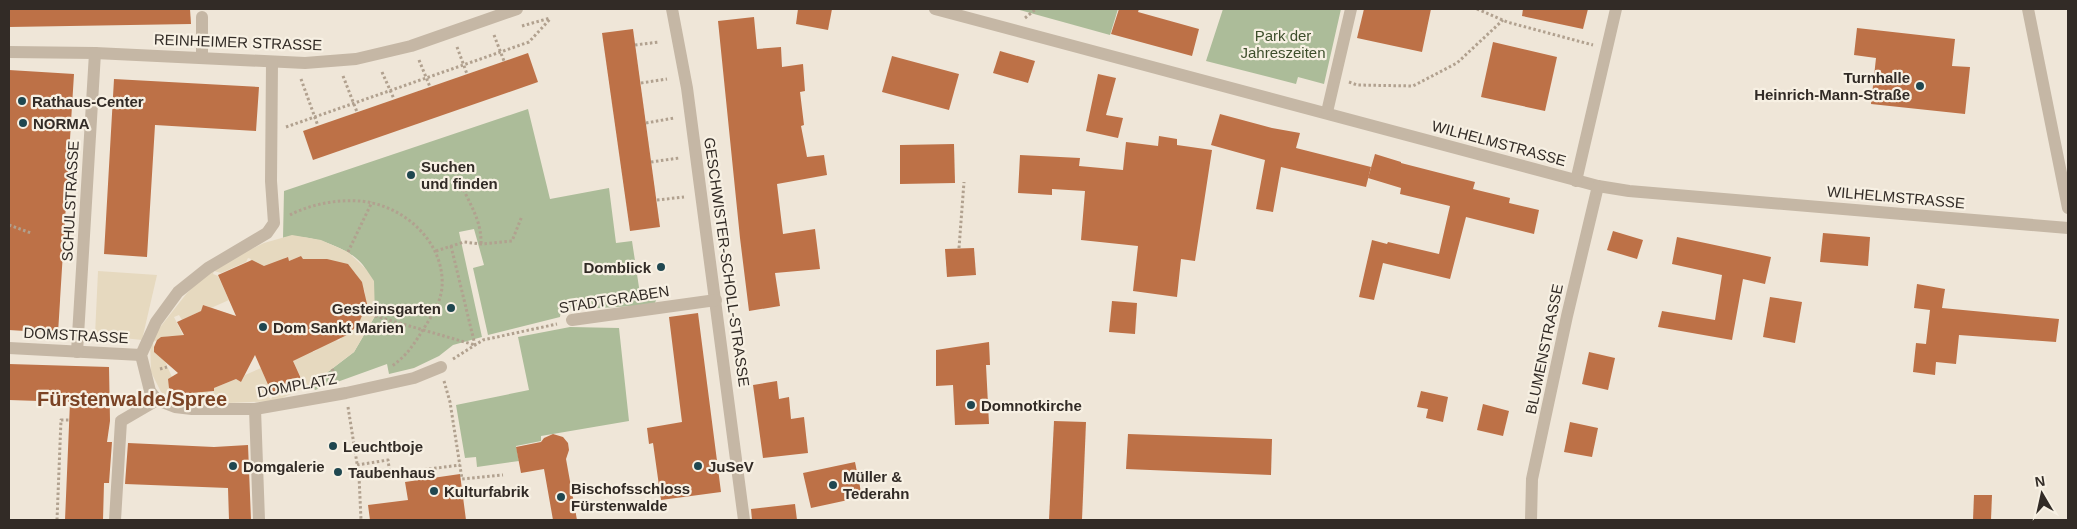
<svg xmlns="http://www.w3.org/2000/svg" width="2077" height="529" font-family="Helvetica,sans-serif">
<style>
.green{fill:#acbc99}
.plaza{fill:#e6d9bf;fill-rule:evenodd}
.building{fill:#bd7147}
.lines{fill:none;stroke-linecap:round;stroke-linejoin:round}
.path{stroke:#b1a18f;stroke-width:3;stroke-dasharray:2.5 2.5;stroke-linecap:butt}
.minor{stroke:#c5b7a5;stroke-width:12}
.poi-dot{fill:#1f4750;stroke:#f7f0e3;stroke-width:2}
.labels{text-anchor:middle;dominant-baseline:central;stroke-width:4.5;stroke-linejoin:round;paint-order:stroke}
.park-label{font-size:15px;fill:#3d4e2b;stroke:#f7f0e3}
.street-label{font-size:15px;fill:#322b26;stroke:#f7f0e3}
.poi-label{font-size:15px;font-weight:bold;fill:#322b26;stroke:#f7f0e3;text-anchor:start}
.district-label{font-size:20px;font-weight:bold;fill:#7b4325;stroke:#f7f0e3}
</style>
<rect width="100%" height="100%" fill="#efe6d8"/>
<!-- green -->
<g class="green">
<polygon points="1016,9 1118,9 1110,35"/>
<polygon points="1223,9 1341,9 1324,84 1298,77 1296,84 1206,61"/>
<path d="M528,109L550,199L609,188L616,243L632,241L640,294L656,292L657,298L654,305L561,310L560,317L488,335L473,268L484,265L474,229L459,232L482,337L453,345L439,356L414,368L389,374L387,364L315,390L312,384L354,352L375,316C372,303 371,282 366,270C357,249 304,231 283,238L284,191Z"/>
<polygon points="570,327 619,328 629,421 541,436 541,441 516,446 519,461 477,467 476,457 465,458 456,405 529,390 518,337"/>
</g>
<!-- plaza -->
<g class="plaza">
<path d="M292,235L321,240L348,252L366,269L374,281L375,316L354,352L312,384L276,401L182,405L161,392L151,372L150,340L187,293L206,274L234,257L264,243ZM301,256L306,266L319,259H323L324,264L355,273L357,276L358,290L364,289L365,293L354,328L352,331L338,335L341,339L338,341L334,337L315,345L317,350L313,352L311,347L293,361L303,382L307,384L306,386L301,384L273,396L271,399L268,397L271,392L261,368L245,375L241,382L236,379L214,388L213,396H207L209,389L176,393L169,388L172,377L163,357L154,352L153,342L164,337L170,336L176,341L184,337L174,317L179,315L182,320L201,311L203,305L211,308L229,300L218,276L213,274L214,271L221,273L246,262L248,258L251,259L249,263L271,269L272,263H285L284,258L287,257L289,261Z"/>
<polygon points="98,271 157,275 142,340 95,335"/>
</g>
<!-- building -->
<g class="building">
<polygon points="9,9 190,9 191,24 9,27"/>
<polygon points="798,9 832,9 828,30 796,24"/>
<polygon points="1119,9 1139,9 1138,12 1199,29 1192,56 1111,34"/>
<polygon points="1364,9 1431,9 1422,52 1357,38"/>
<polygon points="1523,9 1588,9 1583,29 1522,16"/>
<polygon points="754,17 757,49 781,47 782,67 803,64 805,91 800,92 804,125 801,126 807,157 824,155 827,175 777,184 783,234 815,229 820,269 775,273 780,306 749,311 740,238 718,21"/>
<polygon points="1857,28 1955,39 1952,66 1970,67 1965,114 1871,104 1876,58 1854,55"/>
<polygon points="633,29 660,227 630,231 602,33"/>
<polygon points="1493,42 1557,57 1545,111 1481,97"/>
<polygon points="1000,51 1035,61 1028,83 993,73"/>
<polygon points="528,53 538,82 313,160 303,131"/>
<polygon points="892,56 959,74 949,110 882,92"/>
<polygon points="9,70 74,74 58,333 9,330"/>
<polygon points="1098,74 1116,78 1106,115 1123,118 1118,138 1086,131"/>
<polygon points="114,79 259,87 256,131 155,125 147,257 104,254"/>
<polygon points="1220,114 1272,128 1300,133 1296,148 1371,167 1366,187 1281,167 1273,212 1256,209 1265,160 1211,145"/>
<polygon points="1159,136 1177,139 1177,145 1212,150 1195,261 1181,259 1177,297 1133,291 1138,246 1081,240 1085,191 1052,189 1052,195 1018,193 1020,155 1080,158 1079,166 1123,170 1126,142 1158,146"/>
<polygon points="954,144 955,183 900,184 900,145"/>
<polygon points="1375,154 1401,162 1401,163 1475,182 1473,189 1510,198 1509,203 1539,210 1534,234 1466,217 1450,279 1383,263 1374,300 1359,297 1372,240 1387,244 1388,242 1439,254 1450,206 1400,194 1401,188 1368,178"/>
<polygon points="1613,231 1643,240 1637,259 1607,250"/>
<polygon points="1823,233 1870,237 1868,266 1820,262"/>
<polygon points="1677,237 1771,257 1765,284 1743,279 1732,340 1658,327 1662,311 1715,320 1722,275 1672,264"/>
<polygon points="974,248 976,275 947,277 945,249"/>
<polygon points="301,256 303,259 327,259 348,264 362,282 367,304 358,325 347,335 293,361 303,383 273,396 255,355 241,382 236,379 214,388 214,391 179,394 169,388 168,379 178,373 154,352 154,347 157,340 161,337 184,335 177,322 201,311 203,305 236,316 218,275 252,260 264,266 288,257 289,261"/>
<polygon points="1917,284 1945,289 1942,308 2059,319 2056,342 1959,335 1956,364 1936,362 1935,375 1913,372 1916,343 1926,344 1930,310 1914,308"/>
<polygon points="1770,297 1802,302 1795,343 1763,337"/>
<polygon points="1112,301 1137,303 1135,334 1109,332"/>
<polygon points="698,313 721,492 661,500 653,443 649,444 647,428 682,422 669,317"/>
<polygon points="989,342 990,365 986,365 989,424 955,425 953,385 936,386 936,350"/>
<polygon points="1589,352 1615,358 1608,390 1582,384"/>
<polygon points="9,364 109,367 110,421 107,442 112,442 109,483 104,483 103,520 65,520 70,402 9,400"/>
<polygon points="777,381 779,399 789,397 791,419 804,417 808,453 763,458 753,385"/>
<polygon points="1421,391 1448,397 1443,422 1426,418 1428,409 1417,407"/>
<polygon points="1483,404 1509,411 1503,436 1477,430"/>
<polygon points="1054,421 1086,422 1082,520 1049,520"/>
<polygon points="1570,422 1598,428 1592,457 1564,452"/>
<polygon points="553,434 563,437 568,443 569,450 566,459 577,520 553,520 544,469 521,473 516,447 541,442 544,438"/>
<polygon points="1128,434 1272,439 1271,475 1126,469"/>
<polygon points="128,443 214,447 248,445 251,520 229,520 228,488 125,484"/>
<polygon points="855,462 862,497 811,508 803,473"/>
<polygon points="460,474 466,520 370,520 368,505 408,500 405,482"/>
<polygon points="1974,495 1992,495 1991,520 1973,520"/>
<polygon points="795,504 797,520 752,520 751,509"/>
</g>
<g class="lines">
<!-- path -->
<g class="path">
<polyline points="1477,9 1507,22 1593,45"/>
<polyline points="1025,18 1036,9"/>
<polyline points="522,26 550,18"/>
<polyline points="494,35 504,61"/>
<polyline points="635,45 659,42"/>
<polyline points="457,47 467,74"/>
<polyline points="419,60 430,87"/>
<polyline points="382,72 394,99"/>
<polyline points="343,76 357,112"/>
<polyline points="301,79 318,126"/>
<polyline points="1349,82 1357,85 1413,86 1457,63 1503,20"/>
<polyline points="641,83 667,79"/>
<polyline points="646,123 674,118"/>
<polyline points="286,127 529,42 551,18"/>
<polyline points="651,162 679,158"/>
<path d="M456,171C464,197 482,216 481,244"/>
<polyline points="657,200 684,197"/>
<path d="M290,215C312,203 348,197 372,203C410,211 445,246 442,287C441,301 433,314 426,325C415,342 409,354 392,366"/>
<polyline points="9,225 31,233"/>
<polyline points="451,246 475,345"/>
<polyline points="959,248 964,182"/>
<polyline points="436,251 464,242 481,244 512,241 522,216"/>
<polyline points="348,252 372,202"/>
<polyline points="375,316 475,345"/>
<polyline points="453,359 483,340 557,324"/>
<polyline points="160,369 167,367"/>
<polyline points="332,369 337,378"/>
<polyline points="444,381 450,402 462,479 503,475"/>
<polyline points="348,407 359,476 361,520"/>
<polyline points="357,465 388,460 390,474 460,465"/>
<polyline points="57,520 61,420 69,420"/>
</g>
<!-- minor -->
<g class="minor">
<polyline points="672,9 687,88 744,520"/>
<polyline points="935,9 1598,186 1629,191 2068,228"/>
<polyline points="2028,9 2068,208"/>
<polyline points="9,52 95,53 305,63 356,59 411,46 517,9"/>
<polyline points="202,58 202,17"/>
<polyline points="272,63 271,181 274,223 267,233 208,268 178,292 156,322 141,355 150,391 157,400 175,407 192,409 255,409 346,393 414,378 441,367"/>
<polyline points="1327,112 1351,9"/>
<polyline points="1576,181 1616,9"/>
<polyline points="572,320 716,300"/>
<polyline points="9,348 141,355"/>
<polyline points="77,352 95,53"/>
<polyline points="255,409 259,520"/>
<polyline points="115,520 121,421 157,400"/>
<polyline points="1531,520 1532,479 1567,316 1598,186"/>
</g>
</g>
<!-- markers -->
<g class="poi-dot">
<circle cx="1920" cy="86" r="5"/>
<circle cx="22" cy="101" r="5"/>
<circle cx="23" cy="123" r="5"/>
<circle cx="411" cy="175" r="5"/>
<circle cx="661" cy="267" r="5"/>
<circle cx="451" cy="308" r="5"/>
<circle cx="263" cy="327" r="5"/>
<circle cx="971" cy="405" r="5"/>
<circle cx="333" cy="446" r="5"/>
<circle cx="233" cy="466" r="5"/>
<circle cx="698" cy="466" r="5"/>
<circle cx="338" cy="472" r="5"/>
<circle cx="833" cy="485" r="5"/>
<circle cx="434" cy="491" r="5"/>
<circle cx="561" cy="497" r="5"/>
</g>
<g class="labels">
<!-- park labels -->
<g class="park-label">
<text x="1283" y="35">Park der<tspan x="1283" dy="17">Jahreszeiten</tspan></text>
</g>
<!-- street labels -->
<g class="street-label">
<text transform="translate(238 42) rotate(2)">REINHEIMER STRASSE</text>
<text transform="translate(1499 143) rotate(15)">WILHELMSTRASSE</text>
<text transform="translate(1896 197) rotate(5)">WILHELMSTRASSE</text>
<text transform="translate(70 201) rotate(-87)">SCHULSTRASSE</text>
<text transform="translate(727 262) rotate(82)">GESCHWISTER-SCHOLL-STRASSE</text>
<text transform="translate(614 299) rotate(-9)">STADTGRABEN</text>
<text transform="translate(76 335) rotate(3)">DOMSTRASSE</text>
<text transform="translate(1544 349) rotate(-78)">BLUMENSTRASSE</text>
<text transform="translate(297 385) rotate(-10)">DOMPLATZ</text>
</g>
<!-- poi labels -->
<g class="poi-label">
<text x="1910" y="77" text-anchor="end">Turnhalle<tspan x="1910" dy="17">Heinrich-Mann-Straße</tspan></text>
<text x="32" y="101">Rathaus-Center</text>
<text x="33" y="123">NORMA</text>
<text x="421" y="166">Suchen<tspan x="421" dy="17">und finden</tspan></text>
<text x="651" y="267" text-anchor="end">Domblick</text>
<text x="441" y="308" text-anchor="end">Gesteinsgarten</text>
<text x="273" y="327">Dom Sankt Marien</text>
<text x="981" y="405">Domnotkirche</text>
<text x="343" y="446">Leuchtboje</text>
<text x="243" y="466">Domgalerie</text>
<text x="708" y="466">JuSeV</text>
<text x="348" y="472">Taubenhaus</text>
<text x="843" y="476">Müller &amp;<tspan x="843" dy="17">Tederahn</tspan></text>
<text x="571" y="488">Bischofsschloss<tspan x="571" dy="17">Fürstenwalde</tspan></text>
<text x="444" y="491">Kulturfabrik</text>
</g>
<!-- district labels -->
<g class="district-label">
<text x="132" y="399">Fürstenwalde/Spree</text>
</g>
</g>
<!-- border -->
<rect width="2077" height="529" fill="none" stroke="#322b26" stroke-width="20"/>
<!-- north arrow -->
<g transform="translate(2042 494) rotate(351)" stroke="#f7f0e3" stroke-width="4" paint-order="stroke">
<path d="M0-4L9 19L0 12L-9 19Z" fill="#322b26"/>
<text y="-8" font-size="14" font-weight="bold" text-anchor="middle" fill="#322b26">N</text>
</g>
</svg>
